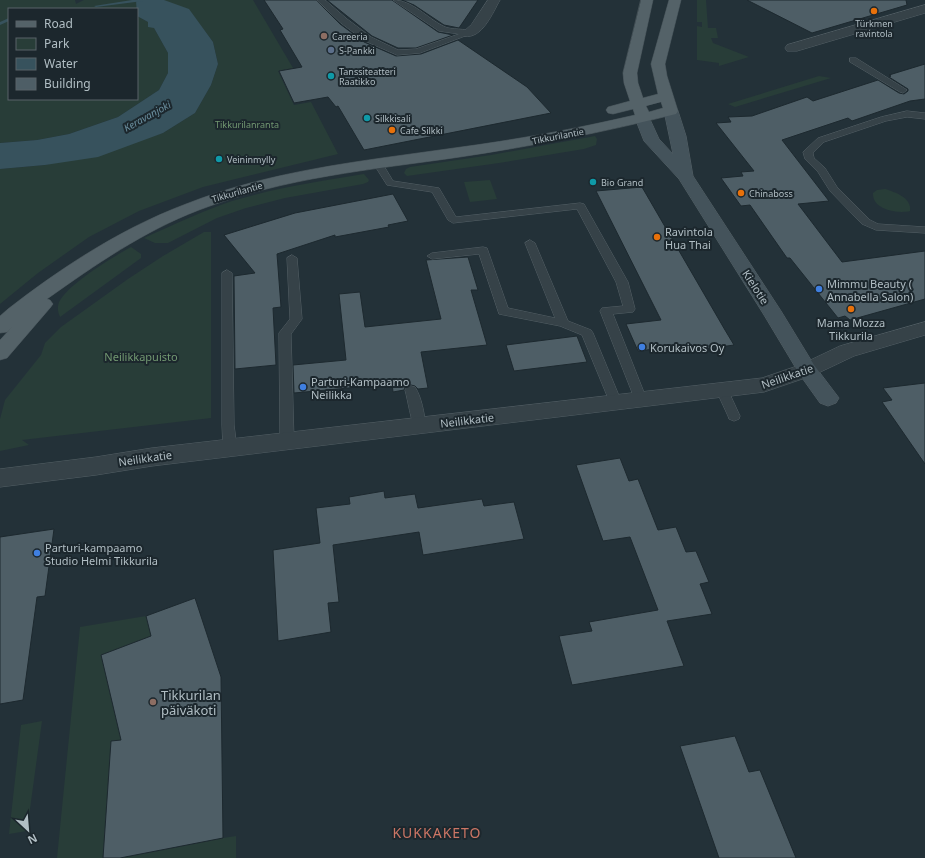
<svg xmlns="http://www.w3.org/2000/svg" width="925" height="858" font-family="'Noto Sans',sans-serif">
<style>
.green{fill:#283d38}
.water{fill:#37525d}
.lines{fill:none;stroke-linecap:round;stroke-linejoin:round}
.stream{fill:#37525d;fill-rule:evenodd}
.building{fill:#4e5e66;stroke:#1d292f}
.lane-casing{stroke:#546066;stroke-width:1}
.street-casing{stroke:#546066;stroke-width:1}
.secondary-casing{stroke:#546066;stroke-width:1}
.primary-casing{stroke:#424e54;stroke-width:1}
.lane{fill:#364248;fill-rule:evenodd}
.street{fill:#364248;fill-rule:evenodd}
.secondary{fill:#44535b;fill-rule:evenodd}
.primary{fill:#546268;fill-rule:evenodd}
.food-dot{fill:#e8710a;stroke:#1c272d;stroke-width:1.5}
.education-dot{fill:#8d6e63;stroke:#1c272d;stroke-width:1.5}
.service-dot{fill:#5c6f8a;stroke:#1c272d;stroke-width:1.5}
.culture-dot{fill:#0f9aa8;stroke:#1c272d;stroke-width:1.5}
.shop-dot{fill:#3f7fe0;stroke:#1c272d;stroke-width:1.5}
.labels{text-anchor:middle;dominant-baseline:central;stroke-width:4;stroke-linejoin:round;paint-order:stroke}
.far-poi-label{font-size:9px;fill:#b1bec4;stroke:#1c272d;text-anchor:start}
.far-park-label{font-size:9px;fill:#729871;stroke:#1c272d}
.far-street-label{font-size:9px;fill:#b1bec4;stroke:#1c272d}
.far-water-label{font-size:10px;font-style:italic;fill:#6c91a1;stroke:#1c272d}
.poi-label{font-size:11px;fill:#b1bec4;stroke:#1c272d;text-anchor:start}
.street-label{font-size:11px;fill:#b1bec4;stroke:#1c272d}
.park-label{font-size:11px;fill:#729871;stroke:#1c272d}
.near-poi-label{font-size:13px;fill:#b1bec4;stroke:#1c272d;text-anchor:start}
.near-neighbourhood-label{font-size:14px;letter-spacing:1px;fill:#cc7665;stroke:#1c272d}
</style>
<rect width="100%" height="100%" fill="#233138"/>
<!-- green -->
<g class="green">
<polygon points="0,0 75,0 76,4 84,0 136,0 138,7 136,9 9,9 9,99 137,99 137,16 148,22 154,28 168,53 168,73 159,90 118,117 69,134 37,140 0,143"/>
<polygon points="164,0 253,0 293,68 278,71 294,105 311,102 338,154 203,187 139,211 89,237 38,273 0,304 0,169 45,165 163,133 195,113 211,85 218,64 213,42 189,10 165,1"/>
<polygon points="697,0 706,0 708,28 716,28 718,38 711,38 713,43 749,57 719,66 719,63 697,60 697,26 702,27 702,22 697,22"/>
<polygon points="819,76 831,78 735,107 728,104"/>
<polygon points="595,136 597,139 596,145 584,149 499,163 407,176 404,173 406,169 410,167 491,155"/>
<path d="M364,174L369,180L368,182L363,184L285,198L246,208L217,218L168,243H155L144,238C173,225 202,211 232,201C275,188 320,181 364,174Z"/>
<polygon points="490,180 497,199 470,202 464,182"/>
<path d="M885,189C895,192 912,198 910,211C898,214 872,210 873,193L877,190Z"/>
<polygon points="204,232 211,232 211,418 22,440 29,445 0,451 0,419 5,400 41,355 45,343 61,327 128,279 163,256"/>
<path d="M131,247L141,254V258L60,317C58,312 57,308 59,302C68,284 113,257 131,247Z"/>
<polygon points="146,616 151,636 101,655 118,728 130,738 111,742 103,858 57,858 80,627"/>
<polygon points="42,721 27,831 9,834 21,725"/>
<polygon points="236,836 236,858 120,858 223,838"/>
</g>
<!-- water -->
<polygon class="water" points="136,0 164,0 189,9 213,42 218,64 211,85 195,113 163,133 98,157 45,165 0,169 0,143 37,140 69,134 118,117 159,90 168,73 168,53 154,28 148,27 148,22 137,16"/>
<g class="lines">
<!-- stream -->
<g class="stream">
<polygon points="132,0 145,0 143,1 96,7 94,6"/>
<polygon points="9,18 9,21 0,25 0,22"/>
</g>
</g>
<!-- building -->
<g class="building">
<polygon points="264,0 316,0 340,24 364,42 396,56 421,54 458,40 527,87 551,113 364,150 338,106 336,107 328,97 294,103 279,71 302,67 280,30 283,29"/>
<polygon points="327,0 392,0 438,32 453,35 416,48 398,48 372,36"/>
<polygon points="402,0 478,0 459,28 444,25 414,5"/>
<polygon points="747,0 906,0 907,5 812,33"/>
<polygon points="925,64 925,99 910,101 852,121 848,118 782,140 829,201 798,204 842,262 925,251 925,299 850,320 845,316 838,318 790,258 787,258 750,205 741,206 721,178 743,176 741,172 754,171 716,123 731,122 728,117 752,116 807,97 813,101 878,80 899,93 904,94 908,91 908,89 889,77 891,76 889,75"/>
<polygon points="642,187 725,330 734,345 692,351 689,345 638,351 626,324 661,320 596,191"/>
<polygon points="393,194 408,221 388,225 389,227 335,237 335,235 277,254 281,307 273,308 276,365 235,369 234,276 255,273 224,235 295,213"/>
<polygon points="468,257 478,290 471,290 487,345 421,352 428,388 418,389 415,386 411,385 406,386 404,390 393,392 392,384 294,393 293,365 346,360 339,294 360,292 365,327 441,319 426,260"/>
<polygon points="577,336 587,362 514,371 506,345"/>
<polygon points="925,383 925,464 882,402 892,400 883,388"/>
<polygon points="620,458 629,481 638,479 658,530 676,527 686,552 696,551 709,582 700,584 712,614 667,621 684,666 572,685 559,636 592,631 589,622 658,610 630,537 603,541 576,465"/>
<polygon points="384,491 385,498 415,494 418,508 482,499 484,506 514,502 524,539 423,555 419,532 333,545 339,602 328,603 331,632 278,641 273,550 320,543 316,508 350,504 349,497"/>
<polygon points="54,529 45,596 37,597 23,700 0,704 0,537"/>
<polygon points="195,598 221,677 223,838 120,858 103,858 111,741 121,740 101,655 151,636 146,616"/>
<polygon points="735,736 749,772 760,770 796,858 719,858 680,746"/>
</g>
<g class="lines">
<defs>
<g id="lane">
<path d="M317,0H325L347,19L371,37L398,50L416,49L459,34L439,31L393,0C412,0 427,18 443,26C451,31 466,27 473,33L420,53L397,55L365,41L341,23Z"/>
<polygon points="850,58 856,58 907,90 903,93 900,92 850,62"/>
<polygon points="907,111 925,113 925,119 907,117 886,121 824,142 813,153 814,158 825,168 837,187 870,220 878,224 925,227 925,233 876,230 862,224 830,191 818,172 805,159 803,152 818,138 881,117"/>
<polygon points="378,160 381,161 393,181 439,188 456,217 580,203 584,204 628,282 635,309 633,312 613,314 647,400 645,403 641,404 637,403 635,400 600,311 602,308 623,306 616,282 577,209 453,223 448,220 432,192 387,185 373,163"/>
<polygon points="530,240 535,243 568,321 591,330 593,333 622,403 620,406 616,408 612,406 610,403 582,335 560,326 499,314 479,254 432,259 427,256 432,253 483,247 487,248 508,308 555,318 525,243"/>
<polygon points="292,255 297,258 302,319 291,334 294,441 292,444 287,446 282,444 280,441 279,333 290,319 287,258"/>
<polygon points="227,270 232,273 234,425 237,448 235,451 230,453 225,451 223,448 222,425 222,273"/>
<path d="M411,386L415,387C422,398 424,413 426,426L425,429L420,431L415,429C411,421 408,401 405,390L407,387Z"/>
<polygon points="722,386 726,387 728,390 740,416 739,419 734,421 729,419 728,416 716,390 718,387"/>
</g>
<g id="street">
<path d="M488,0H500C493,12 482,40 464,36L462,33L471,25Z"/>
<polygon points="925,5 925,13 797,51 787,51 785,48 787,45"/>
<polygon points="925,322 925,335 854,356 814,375 764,392 152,466 96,475 0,487 0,469 96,457 152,448 762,378 800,365 840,346"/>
</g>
<polygon id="secondary" points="671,107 676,108 678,111 686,136 693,176 781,311 814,365 839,398 836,403 828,406 820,403 800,375 764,315 679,179 644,141 635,118 638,115 643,113 648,115 659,139 673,154 664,111 666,108"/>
<path id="primary" d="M641,0H653L637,73L638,83L643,98L658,94L651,64L669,0H681L665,64L667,76L678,111L676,114C605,132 533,146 460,157C370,170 286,177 199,210C144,231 95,265 47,299L50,300L53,304L50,308L7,358L0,360V340L12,327L7,332L0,333V316L8,309C62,267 122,228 186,204C272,170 363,161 454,148C515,140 575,129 635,115L633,109L613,114L608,113L606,110L608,107L630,101L624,83L623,73ZM661,102L663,108L649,112L646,106Z"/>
</defs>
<!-- lane casing -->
<use href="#lane" class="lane-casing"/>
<!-- street casing -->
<use href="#street" class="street-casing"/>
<!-- secondary casing -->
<use href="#secondary" class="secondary-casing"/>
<!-- primary casing -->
<use href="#primary" class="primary-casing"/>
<!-- lane -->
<use href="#lane" class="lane"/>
<!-- street -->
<use href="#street" class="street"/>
<!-- secondary -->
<use href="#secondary" class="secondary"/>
<!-- primary -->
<use href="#primary" class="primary"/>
</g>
<!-- markers -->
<g class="food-dot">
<circle cx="874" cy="11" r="4"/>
<circle cx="392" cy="130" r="4"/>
<circle cx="741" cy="193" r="4"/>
<circle cx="657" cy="237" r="4"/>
<circle cx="851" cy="309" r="4"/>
</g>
<g class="education-dot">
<circle cx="324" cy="36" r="4"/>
<circle cx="153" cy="702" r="4"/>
</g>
<circle class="service-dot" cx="331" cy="50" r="4"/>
<g class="culture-dot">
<circle cx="331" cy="76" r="4"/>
<circle cx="367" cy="118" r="4"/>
<circle cx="219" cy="159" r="4"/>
<circle cx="593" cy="182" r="4"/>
</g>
<g class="shop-dot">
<circle cx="819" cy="289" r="4"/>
<circle cx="642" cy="347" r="4"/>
<circle cx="303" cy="387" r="4"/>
<circle cx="37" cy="553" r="4"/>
</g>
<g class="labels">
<!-- far-poi labels -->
<g class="far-poi-label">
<text x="874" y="23" text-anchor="middle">Türkmen<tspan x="874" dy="10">ravintola</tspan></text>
<text x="332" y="36">Careeria</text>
<text x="339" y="50">S-Pankki</text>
<text x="339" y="71">Tanssiteatteri<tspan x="339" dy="10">Raatikko</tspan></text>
<text x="375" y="118">Silkkisali</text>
<text x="400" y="130">Cafe Silkki</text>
<text x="227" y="159">Veininmylly</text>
<text x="601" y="182">Bio Grand</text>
<text x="749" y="193">Chinaboss</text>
</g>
<!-- far-park labels -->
<g class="far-park-label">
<text x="247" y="124">Tikkurilanranta</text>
</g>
<!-- far-street labels -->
<g class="far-street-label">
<text transform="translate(558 136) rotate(-11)">Tikkurilantie</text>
<text transform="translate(237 192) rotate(-16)">Tikkurilantie</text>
</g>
<!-- far-water labels -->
<g class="far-water-label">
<text transform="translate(147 116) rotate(-29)">Keravanjoki</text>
</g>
<!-- poi labels -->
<g class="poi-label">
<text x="665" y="231">Ravintola<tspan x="665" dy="13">Hua Thai</tspan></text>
<text x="827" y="283">Mimmu Beauty (<tspan x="827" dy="13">Annabella Salon)</tspan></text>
<text x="851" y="322" text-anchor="middle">Mama Mozza<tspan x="851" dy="13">Tikkurila</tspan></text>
<text x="650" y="347">Korukaivos Oy</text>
<text x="311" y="381">Parturi-Kampaamo<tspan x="311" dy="13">Neilikka</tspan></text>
<text x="45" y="547">Parturi-kampaamo<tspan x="45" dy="13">Studio Helmi Tikkurila</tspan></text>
</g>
<!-- street labels -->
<g class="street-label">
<text transform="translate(756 287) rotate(57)">Kielotie</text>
<text transform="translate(787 376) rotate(-19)">Neilikkatie</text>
<text transform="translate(467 420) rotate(-7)">Neilikkatie</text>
<text transform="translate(145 458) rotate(-8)">Neilikkatie</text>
</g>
<!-- park labels -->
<g class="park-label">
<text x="141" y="356">Neilikkapuisto</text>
</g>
<!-- near-poi labels -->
<g class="near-poi-label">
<text x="161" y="695">Tikkurilan<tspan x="161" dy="15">päiväkoti</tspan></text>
</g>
<!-- near-neighbourhood labels -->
<g class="near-neighbourhood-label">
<text x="437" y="832">KUKKAKETO</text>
</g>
</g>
<!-- legend -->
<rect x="8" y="8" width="130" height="92" fill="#1c272d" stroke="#586369"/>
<rect x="16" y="21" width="20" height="6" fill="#546268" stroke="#586369"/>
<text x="44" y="28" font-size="12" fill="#b1bec4">Road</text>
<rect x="16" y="38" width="20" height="12" fill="#283d38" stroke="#586369"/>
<text x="44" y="48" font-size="12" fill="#b1bec4">Park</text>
<rect x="16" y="58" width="20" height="12" fill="#37525d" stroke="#586369"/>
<text x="44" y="68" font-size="12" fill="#b1bec4">Water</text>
<rect x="16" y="78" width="20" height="12" fill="#4e5e66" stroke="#586369"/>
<text x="44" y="88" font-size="12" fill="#b1bec4">Building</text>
<!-- north arrow -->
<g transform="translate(28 830) rotate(154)" stroke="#1c272d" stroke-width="3" paint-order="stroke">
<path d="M0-3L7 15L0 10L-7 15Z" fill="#b1bec4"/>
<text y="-6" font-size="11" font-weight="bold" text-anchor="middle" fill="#b1bec4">N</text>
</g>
</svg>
